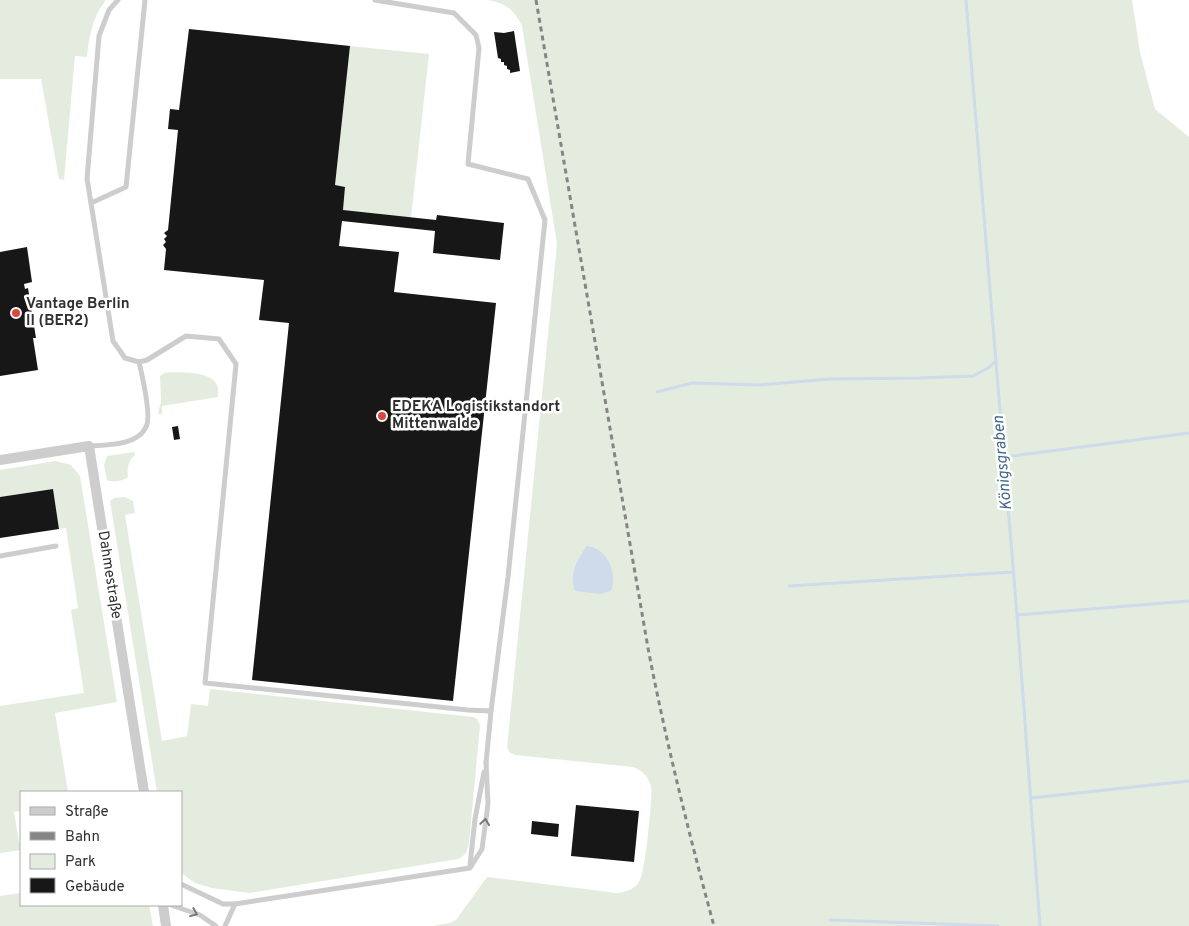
<svg xmlns="http://www.w3.org/2000/svg" width="1189" height="926" font-family="Overpass,sans-serif">
<style>
.green{fill:#e4ecdf}
.water{fill:#cddbea}
.lines{fill:none;stroke-linecap:round;stroke-linejoin:round}
.stream{stroke:#cddbea;stroke-width:3}
.building{fill:#171717}
.service{stroke:#cdcdcd;stroke-width:5}
.minor{stroke:#cdcdcd;stroke-width:10}
.rail{stroke:#858585;stroke-width:3;stroke-dasharray:5 4;stroke-linecap:butt}
.oneway{stroke:#777}
.poi-dot{fill:#d84740;stroke:#fff;stroke-width:2}
.labels{text-anchor:middle;dominant-baseline:central;stroke-width:5;stroke-linejoin:round;paint-order:stroke}
.poi-label{font-size:15px;font-weight:bold;fill:#303030;stroke:#fff;text-anchor:start}
.street-label{font-size:15px;fill:#303030;stroke:#fff}
.water-label{font-size:16px;font-style:italic;fill:#43678c;stroke:#fff}
</style>
<rect width="100%" height="100%" fill="#fff"/>
<!-- green -->
<g class="green">
<path d="M0,0H106C92,17 89,37 87,57L75,56L64,180L59,179L41,79H0Z"/>
<path d="M487,0H1132L1140,52L1155,109L1189,137V926H433L450,923L456,920L487,877L617,893C627,892 635,889 640,880C645,873 653,796 651,787C649,777 642,770 633,767L515,755L509,752L507,747L557,244L522,26C513,9 506,3 487,0Z"/>
<polygon points="350,46 429,54 411,218 343,210 345,187 335,185"/>
<path d="M170,372C187,373 223,370 218,397L162,406V414H158L161,401L160,376L164,373Z"/>
<path d="M134,452L135,455C128,461 127,468 128,477C123,481 113,483 107,480L104,465L107,456Z"/>
<polygon points="56,461 71,465 80,476 117,702 55,713 68,792 21,792 21,811 14,812 19,842 21,842 21,850 0,853 0,706 84,693 71,610 78,608 66,528 59,529 53,489 0,497 0,470"/>
<path d="M125,497L133,501L135,513L125,515L162,741L187,736L191,704L208,706L210,689L474,717L478,720L480,726L469,843C467,852 465,856 458,859L249,893L212,888L195,883L181,873V792H157L110,501L114,498Z"/>
<polygon points="21,893 21,905 149,905 153,926 0,926 0,896"/>
</g>
<!-- water -->
<path class="water" d="M587,546C607,548 618,573 611,591L601,594L575,591C569,573 577,560 587,546Z"/>
<g class="lines">
<!-- stream -->
<g class="stream">
<polyline points="966,0 1017,615 1040,926"/>
<polyline points="657,392 692,383 759,385 830,379 920,378 973,376 988,368 996,361"/>
<polyline points="1004,457 1189,433"/>
<polyline points="789,586 1013,572"/>
<polyline points="1017,615 1189,601"/>
<polyline points="1031,798 1189,781"/>
<polyline points="830,920 998,926"/>
</g>
</g>
<!-- building -->
<g class="building">
<polygon points="189,29 350,46 335,185 345,187 343,210 436,220 437,215 504,223 500,260 433,253 435,231 342,221 339,246 399,252 394,292 496,303 453,701 252,680 289,323 259,320 264,280 164,270 166,249 163,245 166,242 164,239 167,236 164,233 168,230 178,130 168,129 170,109 179,110"/>
<polygon points="514,31 520,71 510,73 510,70 507,69 507,66 504,65 504,62 501,62 501,59 498,58 494,32 504,33"/>
<polygon points="27,247 32,282 24,284 25,289 28,288 36,338 33,338 38,370 0,376 0,252"/>
<polygon points="178,426 180,439 174,440 172,427"/>
<polygon points="53,489 59,529 0,538 0,497"/>
<polygon points="576,805 639,811 634,862 571,856"/>
<polygon points="532,821 559,824 558,837 531,834"/>
</g>
<g class="lines">
<!-- service -->
<g class="service">
<polyline points="91,203 87,179 99,36 109,10 118,0"/>
<polyline points="139,362 125,358 113,341 91,203 126,187 145,0"/>
<path d="M89,446C106,445 137,446 146,427C152,416 142,375 139,362L147,360L186,336L219,339L236,364L205,683L468,710L491,711L508,577L545,220L528,179L468,164L479,48L476,35L454,13L375,0"/>
<polyline points="0,556 56,546"/>
<polyline points="486,763 491,711"/>
<polyline points="470,865 475,819 484,772"/>
<polyline points="181,884 223,904 235,904 470,868 482,849 488,804 486,762"/>
<polyline points="171,905 200,915 216,926"/>
<polyline points="225,926 235,904"/>
</g>
<!-- minor -->
<g class="minor">
<polyline points="0,460 89,446 144,792"/>
<polyline points="163,905 166,926"/>
</g>
<!-- rail -->
<path class="rail" d="M536,0L648,648C666,742 689,834 714,926"/>
</g>
<!-- one-way arrows -->
<defs><path id="oneway-chevron" d="M-2-3.5L2.5 0L-2 3.5" fill="none" stroke-width="1.6" stroke-linecap="round" stroke-linejoin="round" transform="scale(1.25)"/></defs>
<g class="oneway">
<use href="#oneway-chevron" transform="translate(485 822) rotate(-82)"/>
<use href="#oneway-chevron" transform="translate(194 913) rotate(22)"/>
</g>
<!-- markers -->
<g class="poi-dot">
<circle cx="16" cy="313" r="5"/>
<circle cx="382" cy="416" r="5"/>
</g>
<g class="labels">
<!-- poi labels -->
<g class="poi-label">
<text x="26" y="304">Vantage Berlin<tspan x="26" dy="17">II (BER2)</tspan></text>
<text x="392" y="407">EDEKA Logistikstandort<tspan x="392" dy="17">Mittenwalde</tspan></text>
</g>
<!-- street labels -->
<g class="street-label">
<text transform="translate(109 575) rotate(81)">Dahmestraße</text>
</g>
<!-- water labels -->
<g class="water-label">
<text transform="translate(1003 463) rotate(-95)">Königsgraben</text>
</g>
</g>
<!-- legend -->
<rect x="20" y="791" width="162" height="115" fill="#ffffff" stroke="#acacac"/>
<rect x="30" y="807" width="25" height="8" fill="#cdcdcd" stroke="#acacac"/>
<text x="65" y="816" font-size="15" fill="#303030">Straße</text>
<rect x="30" y="832" width="25" height="8" fill="#858585" stroke="#acacac"/>
<text x="65" y="841" font-size="15" fill="#303030">Bahn</text>
<rect x="30" y="854" width="25" height="15" fill="#e4ecdf" stroke="#acacac"/>
<text x="65" y="866" font-size="15" fill="#303030">Park</text>
<rect x="30" y="878" width="25" height="15" fill="#171717" stroke="#acacac"/>
<text x="65" y="891" font-size="15" fill="#303030">Gebäude</text>
</svg>
